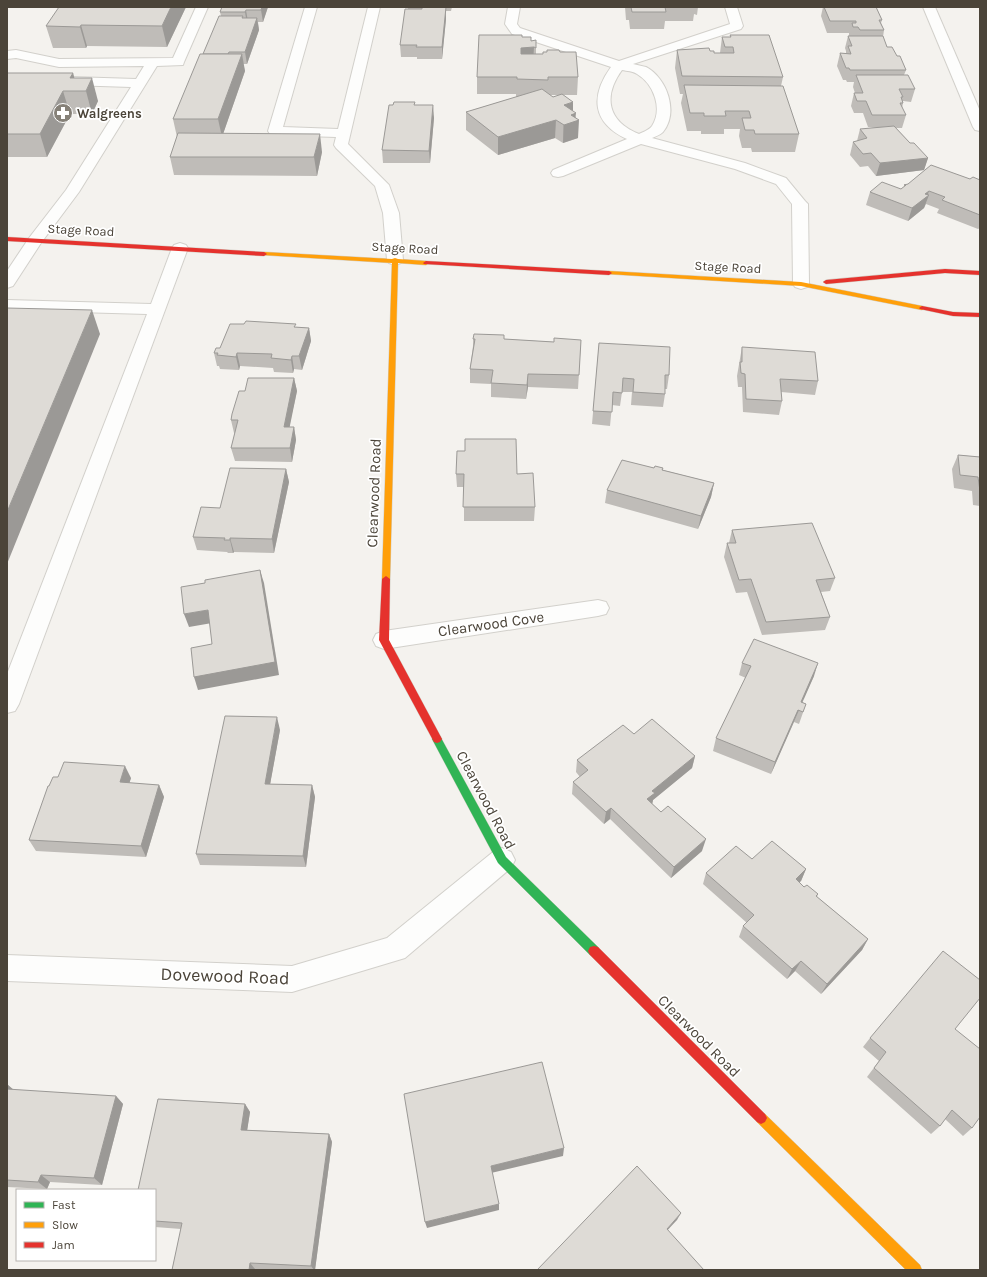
<svg xmlns="http://www.w3.org/2000/svg" width="987" height="1277" font-family="Karla,sans-serif">
<style>
.lines{fill:none;stroke-linecap:round;stroke-linejoin:round}
.lane-casing{stroke:#d2d0cb;stroke-width:2}
.street-casing{stroke:#d2d0cb;stroke-width:2}
.fast-casing{stroke:#d3cfc5;stroke-width:1}
.slow-casing{stroke:#d3cfc5;stroke-width:1}
.jam-casing{stroke:#d3cfc5;stroke-width:1}
.lane{fill:#fdfdfc;fill-rule:evenodd}
.street{fill:#fdfdfc;fill-rule:evenodd}
.fast{fill:#30b455;fill-rule:evenodd}
.slow{fill:#ff9f0a;fill-rule:evenodd}
.jam{fill:#e5322d;fill-rule:evenodd}
.wall{fill:#bfbcb8;fill-rule:evenodd}
.shaded-wall{fill:#9b9996}
.building{fill:#dedbd6;stroke:#9b9996}
.labels{text-anchor:middle;dominant-baseline:central;stroke-width:3.5;stroke-linejoin:round;paint-order:stroke}
.far-poi-label{font-size:13px;font-weight:bold;fill:#4b4439;stroke:#fff;text-anchor:start}
.far-street-label{font-size:13px;fill:#4b4439;stroke:#fff}
.street-label{font-size:15px;fill:#4b4439;stroke:#fff}
.near-street-label{font-size:18px;fill:#4b4439;stroke:#fff}
</style>
<rect width="100%" height="100%" fill="#f4f2ee"/>
<g class="lines">
<defs>
<g id="lane">
<polygon points="196,7 208,7 184,62 183,65 157,66 79,192 41,243 13,286 7,288 7,271 29,238 66,190 131,87 7,83 7,75 136,79 144,66 59,67 16,58 7,59 7,51 16,50 59,59 173,58"/>
<polygon points="305,7 317,7 283,127 338,129 368,7 380,7 348,144 389,185 399,213 403,260 401,263 395,265 389,263 387,260 383,213 375,186 336,148 334,145 336,137 275,135 270,134 268,131"/>
<path d="M508,7H520L517,24L520,28L619,61L730,24L725,7H737L743,26L741,29L633,64C637,65 642,66 646,67C667,78 679,112 663,132C660,135 656,136 652,138L745,163L786,178L805,201L808,204L809,284L807,287L801,289L795,287L793,284L792,204L776,184L735,169L641,144L563,176L558,177L553,176L551,173L553,170L627,139C592,123 590,96 611,67L512,34L505,24ZM622,70C627,71 633,71 637,74C654,84 663,109 652,126C649,130 643,132 639,134C607,121 603,96 622,70Z"/>
<polygon points="180,243 186,245 188,248 19,704 15,711 7,713 7,674 147,314 7,310 7,300 151,304 172,248 174,245"/>
</g>
<g id="street">
<polygon points="923,7 935,7 980,111 980,131 975,130 973,127"/>
<polygon points="598,600 606,602 609,608 606,614 598,616 384,649 376,646 373,640 376,634 384,631"/>
<polygon points="502,848 511,852 515,860 511,868 405,958 292,992 7,981 7,955 292,966 387,938 493,852"/>
</g>
<polygon id="fast" points="437,735 440,736 506,857 598,947 600,951 598,955 594,956 590,955 498,863 432,739 434,736"/>
<g id="slow">
<polygon points="264,252 392,259 395,258 398,259 426,261 429,263 426,265 398,263 390,579 389,581 386,582 382,579 392,263 262,255 262,253"/>
<polygon points="609,271 801,282 922,306 925,308 922,310 801,286 607,274 606,273"/>
<polygon points="761,1112 765,1114 920,1265 922,1270 906,1270 757,1122 755,1118 757,1114"/>
</g>
<g id="jam">
<polygon points="7,237 264,252 267,254 264,256 7,241"/>
<polygon points="426,261 609,271 612,273 609,275 424,264 423,263"/>
<polygon points="945,269 980,271 980,275 945,273 826,284 823,282 826,280"/>
<polygon points="922,306 953,312 980,313 980,317 953,316 920,309 919,308"/>
<polygon points="386,576 390,579 389,640 442,739 440,742 437,743 434,742 379,640 382,579"/>
<polygon points="594,946 598,947 765,1114 767,1118 765,1122 761,1124 757,1122 590,955 588,951 590,947"/>
</g>
</defs>
<!-- lane casing -->
<use href="#lane" class="lane-casing"/>
<!-- street casing -->
<use href="#street" class="street-casing"/>
<!-- fast casing -->
<use href="#fast" class="fast-casing"/>
<!-- slow casing -->
<use href="#slow" class="slow-casing"/>
<!-- jam casing -->
<use href="#jam" class="jam-casing"/>
<!-- lane -->
<use href="#lane" class="lane"/>
<!-- street -->
<use href="#street" class="street"/>
<!-- fast -->
<use href="#fast" class="fast"/>
<!-- slow -->
<use href="#slow" class="slow"/>
<!-- jam -->
<use href="#jam" class="jam"/>
</g>
<!-- wall -->
<g class="wall">
<polygon points="186,7 167,47 87,46 86,48 53,48 46,26"/>
<polygon points="268,7 263,22 258,22 259,30 247,64 243,64 245,71 223,134 322,152 317,176 174,175 170,157 177,137 173,119 221,16 220,12"/>
<polygon points="408,7 452,7 451,11 446,11 446,19 442,59 417,59 417,57 401,57 400,45 422,9 408,9"/>
<polygon points="625,7 698,7 697,15 694,14 693,21 665,21 664,29 630,29 629,20 626,20"/>
<polygon points="823,7 876,7 882,20 881,23 884,30 883,37 887,47 897,56 906,70 904,75 915,89 911,102 903,101 903,103 902,108 906,115 902,128 896,128 910,143 928,158 924,170 876,176 868,166 860,167 850,155 853,142 857,141 860,129 878,128 868,127 863,113 854,113 851,106 854,93 855,93 853,87 854,82 847,82 846,80 843,80 837,66 840,53 846,53 846,51 845,48 848,36 849,36 849,33 827,33 821,16"/>
<polygon points="730,35 783,77 781,86 799,134 795,152 752,152 751,148 742,148 739,136 740,129 724,129 724,134 701,134 701,131 687,131 681,103 683,94 680,94 675,68 677,50 710,51 714,53 720,53 722,37 730,37"/>
<path d="M522,37L531,41L536,40V54H543L560,52L578,77L577,95H563L573,111L576,118L578,138L563,143L555,138L498,155L466,130V112L516,97V94H477V77ZM550,95H560L553,97Z"/>
<polygon points="7,73 73,73 74,78 98,101 92,114 70,114 47,157 7,157"/>
<polygon points="415,105 434,118 430,163 383,163 382,150"/>
<polygon points="970,179 980,180 980,228 978,229 937,213 939,209 926,204 924,208 908,221 866,205 870,192 901,189 904,187 904,185"/>
<polygon points="296,327 309,328 311,341 302,370 294,369 293,373 274,372 273,368 240,366 239,370 220,369 219,366 217,366 214,353 220,348"/>
<polygon points="504,335 504,339 554,342 581,340 578,389 528,387 526,399 491,397 491,384 470,383 470,369 473,346 473,339"/>
<polygon points="599,343 669,375 667,389 665,389 665,394 663,407 631,405 632,392 622,392 620,406 612,405 610,426 592,424"/>
<polygon points="742,347 818,381 815,395 781,392 782,401 779,415 743,412 742,387 738,387 737,376"/>
<polygon points="294,378 297,391 289,427 294,427 296,440 292,462 235,461 231,448 235,433 234,433 231,420 245,391"/>
<polygon points="958,455 980,457 980,506 973,505 972,491 954,488 952,469"/>
<polygon points="654,468 663,468 663,470 714,483 711,497 698,529 605,503 607,490"/>
<polygon points="286,469 289,482 274,553 234,552 233,553 228,553 227,552 197,550 193,537 220,508"/>
<polygon points="456,474 517,474 535,507 534,521 464,521 464,487 457,487"/>
<polygon points="732,530 835,578 830,591 821,592 830,617 825,630 762,635 747,592 736,593 724,557 727,543 729,543"/>
<polygon points="742,663 814,676 802,702 806,704 799,724 794,722 771,774 713,751 716,738 746,678 739,675"/>
<polygon points="280,730 270,784 312,785 315,797 306,867 200,865 196,854"/>
<polygon points="634,734 695,756 692,768 653,800 652,804 702,851 671,878 610,819 604,824 572,794 573,782 580,777 576,772 577,760"/>
<polygon points="58,777 131,778 129,783 159,785 164,797 146,857 36,851 29,840"/>
<polygon points="752,859 806,869 801,881 799,882 804,887 818,894 817,897 868,939 862,950 821,994 795,971 787,979 739,937 743,926 747,923 703,884 706,873"/>
<polygon points="955,1029 972,1128 963,1136 945,1119 940,1126 931,1134 867,1077 879,1061 863,1047 870,1038"/>
<polygon points="7,1084 8,1085 14,1090 116,1096 123,1104 102,1185 50,1182 47,1189 7,1187"/>
<polygon points="245,1104 250,1112 247,1130 329,1134 332,1142 315,1270 282,1270 255,1269 255,1270 172,1270 181,1229 155,1227 155,1190"/>
</g>
<!-- shaded-wall -->
<g class="shaded-wall">
<polygon points="171,7 186,7 167,47 162,26"/>
<polygon points="262,7 268,7 263,22 261,10"/>
<polygon points="446,7 446,19 442,59 442,47"/>
<polygon points="246,10 248,22 247,24 245,12"/>
<polygon points="257,18 259,30 247,64 245,52"/>
<polygon points="81,25 87,46 86,48 80,27"/>
<polygon points="534,47 533,64 520,65 521,48"/>
<polygon points="242,54 245,71 222,137 218,119"/>
<polygon points="73,73 78,91 70,78"/>
<polygon points="92,78 98,101 92,114 86,91"/>
<polygon points="63,91 70,114 47,157 40,134"/>
<polygon points="573,102 573,114 576,113 575,121 579,120 578,138 563,143 564,105"/>
<polygon points="433,105 434,118 430,163 429,151"/>
<polygon points="556,120 555,138 498,155 498,137"/>
<polygon points="320,134 322,152 317,176 314,157"/>
<polygon points="928,158 924,170 876,176 880,163"/>
<polygon points="929,191 927,197 929,195 924,208 908,221 912,208 925,194"/>
<polygon points="92,310 100,334 7,564 7,512"/>
<polygon points="309,328 311,341 302,370 299,356"/>
<polygon points="237,353 240,366 239,370 236,357"/>
<polygon points="292,356 294,369 293,373 291,360"/>
<polygon points="528,374 528,387 526,399 527,385"/>
<polygon points="294,378 297,391 287,440 284,427"/>
<polygon points="294,427 296,440 292,462 290,448"/>
<polygon points="286,469 289,482 274,553 272,539"/>
<polygon points="714,483 711,497 698,529 701,516"/>
<polygon points="230,538 234,552 233,553 230,540"/>
<polygon points="260,570 264,583 279,675 198,690 194,677"/>
<polygon points="208,610 212,623 189,627 184,614"/>
<polygon points="818,663 814,676 771,774 775,762 801,702"/>
<polygon points="277,717 280,730 268,796 265,784"/>
<polygon points="695,756 692,768 653,800 652,805 647,799 652,791"/>
<polygon points="125,766 131,778 126,794 120,782"/>
<polygon points="159,785 164,797 146,857 141,846"/>
<polygon points="312,785 315,797 306,867 303,856"/>
<polygon points="611,808 610,819 604,824 606,812"/>
<polygon points="706,839 702,851 671,878 674,867"/>
<polygon points="806,869 801,881 791,890 796,879"/>
<polygon points="868,939 862,950 821,994 827,984"/>
<polygon points="801,961 795,971 787,979 792,969"/>
<polygon points="8,1085 17,1093 7,1089"/>
<polygon points="116,1096 123,1104 102,1185 94,1178"/>
<polygon points="245,1104 250,1112 246,1138 241,1130"/>
<polygon points="329,1134 332,1142 315,1270 314,1270 311,1266"/>
<polygon points="564,1148 563,1156 491,1173 491,1166"/>
<polygon points="41,1175 50,1182 47,1189 38,1182"/>
<polygon points="499,1204 499,1210 427,1228 425,1222"/>
<polygon points="681,1213 677,1220 663,1235 667,1229"/>
<polygon points="250,1263 255,1269 255,1270 249,1270"/>
</g>
<!-- building -->
<g class="building">
<polygon points="59,7 171,7 162,26 81,25 80,27 46,26"/>
<polygon points="222,7 262,7 261,10 246,10 245,12 220,12"/>
<polygon points="422,7 446,7 442,47 416,47 417,45 400,45 405,9 422,9"/>
<polygon points="631,7 665,7 666,12 632,12"/>
<polygon points="824,7 876,7 882,20 879,20 884,30 860,30 858,27 853,27 852,23 856,23 856,21 830,21"/>
<polygon points="219,16 243,16 242,18 257,18 245,52 229,52 228,54 203,54"/>
<polygon points="479,35 522,35 522,37 531,37 531,41 536,40 536,48 534,47 521,48 521,54 543,54 543,52 547,52 547,50 559,50 560,52 576,52 578,77 548,77 548,80 517,79 517,77 477,77"/>
<polygon points="730,35 769,35 783,77 682,76 677,50 709,48 710,51 714,51 714,53 734,53 733,47 725,47 722,37 731,37"/>
<polygon points="848,36 883,36 887,47 892,47 897,56 900,56 906,70 850,70 849,68 846,68 840,53 851,54 848,46 852,46"/>
<polygon points="200,54 242,54 218,119 173,119"/>
<polygon points="7,73 73,73 70,78 92,78 86,91 63,91 40,134 7,134"/>
<polygon points="856,75 908,75 915,89 899,89 903,97 901,97 903,103 900,103 906,115 872,115 866,101 857,101 854,93 863,93"/>
<polygon points="684,85 783,86 799,134 755,134 754,130 745,130 742,118 751,118 749,111 725,111 726,116 704,116 704,113 690,113"/>
<polygon points="542,89 553,97 562,94 573,102 564,105 576,113 571,115 579,120 564,125 556,120 498,137 466,112"/>
<polygon points="394,102 415,102 414,105 433,105 429,151 382,150 389,105 393,105"/>
<polygon points="894,126 910,143 914,143 928,158 880,163 871,153 863,154 853,142 867,138 860,129"/>
<polygon points="178,133 320,134 314,157 170,157"/>
<polygon points="931,165 970,179 973,177 980,180 980,215 942,200 945,197 929,191 925,194 929,195 912,208 870,192 882,182 901,189 906,185 904,185 908,184"/>
<polygon points="7,308 92,310 7,512"/>
<polygon points="246,321 296,324 294,327 309,328 299,356 292,356 291,360 271,358 272,354 237,353 236,357 217,355 218,353 214,353 216,348 220,348 230,324 244,324"/>
<polygon points="474,334 504,335 504,339 554,342 554,338 581,340 579,375 528,374 527,385 491,383 493,370 470,369 475,339 473,339"/>
<polygon points="599,343 670,347 669,375 665,375 665,394 633,392 634,379 623,378 622,393 613,392 612,412 593,411"/>
<polygon points="742,347 815,352 818,381 780,379 782,401 746,399 745,374 741,373 740,362 742,362"/>
<polygon points="248,378 294,378 284,427 294,427 290,448 231,448 238,420 231,420 232,414 239,391 245,391"/>
<polygon points="465,439 516,439 517,474 533,473 535,507 463,507 464,474 456,474 457,451 465,451"/>
<polygon points="958,455 980,457 980,491 978,477 960,475"/>
<polygon points="622,460 654,468 655,466 663,468 662,470 714,483 701,516 607,490"/>
<polygon points="230,468 286,469 272,539 230,538 230,540 224,540 225,538 193,537 201,507 220,508"/>
<polygon points="812,523 835,578 816,580 830,617 766,622 751,579 739,580 727,543 736,543 732,530"/>
<polygon points="260,570 275,662 194,677 191,648 212,644 208,610 184,614 181,587 205,583 205,580"/>
<polygon points="754,639 818,663 801,702 806,704 803,712 798,710 775,762 716,738 751,666 742,663"/>
<polygon points="225,716 277,717 265,784 312,785 303,856 196,854"/>
<polygon points="652,719 695,756 652,791 655,793 647,799 661,812 668,806 706,839 674,867 611,808 606,812 573,782 588,770 577,760 623,725 634,734"/>
<polygon points="64,762 125,766 120,782 159,785 141,846 29,840 48,786 49,786 53,777 58,777"/>
<polygon points="772,841 806,869 796,879 804,887 807,885 818,894 816,896 868,939 827,984 801,961 792,969 743,926 754,915 706,873 736,846 752,859"/>
<polygon points="943,951 980,980 980,998 955,1029 980,1049 980,1117 972,1128 952,1110 940,1126 874,1068 886,1052 870,1038"/>
<polygon points="542,1062 564,1148 491,1166 499,1204 425,1222 404,1094"/>
<polygon points="7,1089 116,1096 94,1178 41,1175 38,1182 7,1180"/>
<polygon points="158,1099 245,1104 241,1130 329,1134 311,1266 250,1263 249,1270 172,1270 182,1223 155,1221 155,1190 138,1190"/>
<polygon points="637,1166 681,1213 667,1229 704,1270 537,1270"/>
</g>
<!-- icons -->
<defs>
<symbol id="pharmacy-disc" viewBox="-11 -11 22 22"><circle r="9.5" fill="#868178" stroke="#fff"/><path d="M-2-6h4v4h4v4h-4v4h-4v-4h-4v-4h4Z" fill="#fff"/></symbol>
</defs>
<g fill-rule="evenodd">
<use href="#pharmacy-disc" x="52" y="102" width="22" height="22"/>
</g>
<g class="labels">
<!-- far-poi labels -->
<g class="far-poi-label">
<text x="77" y="113">Walgreens</text>
</g>
<!-- far-street labels -->
<g class="far-street-label">
<text transform="translate(81 230) rotate(3)">Stage Road</text>
<text transform="translate(405 248) rotate(3)">Stage Road</text>
<text transform="translate(728 267) rotate(3)">Stage Road</text>
</g>
<!-- street labels -->
<g class="street-label">
<text transform="translate(374 493) rotate(-88)">Clearwood Road</text>
<text transform="translate(491 624) rotate(-8)">Clearwood Cove</text>
<text transform="translate(486 800) rotate(62)">Clearwood Road</text>
<text transform="translate(699 1036) rotate(45)">Clearwood Road</text>
</g>
<!-- near-street labels -->
<g class="near-street-label">
<text transform="translate(225 976) rotate(2)">Dovewood Road</text>
</g>
</g>
<!-- border -->
<rect width="987" height="1277" fill="none" stroke="#4b4439" stroke-width="16"/>
<!-- legend -->
<rect x="16" y="1189" width="140" height="72" fill="#ffffff" stroke="#b7b4b0"/>
<rect x="24" y="1202" width="20" height="6" fill="#30b455" stroke="#b7b4b0"/>
<text x="52" y="1209" font-size="12" fill="#4b4439">Fast</text>
<rect x="24" y="1222" width="20" height="6" fill="#ff9f0a" stroke="#b7b4b0"/>
<text x="52" y="1229" font-size="12" fill="#4b4439">Slow</text>
<rect x="24" y="1242" width="20" height="6" fill="#e5322d" stroke="#b7b4b0"/>
<text x="52" y="1249" font-size="12" fill="#4b4439">Jam</text>
</svg>
